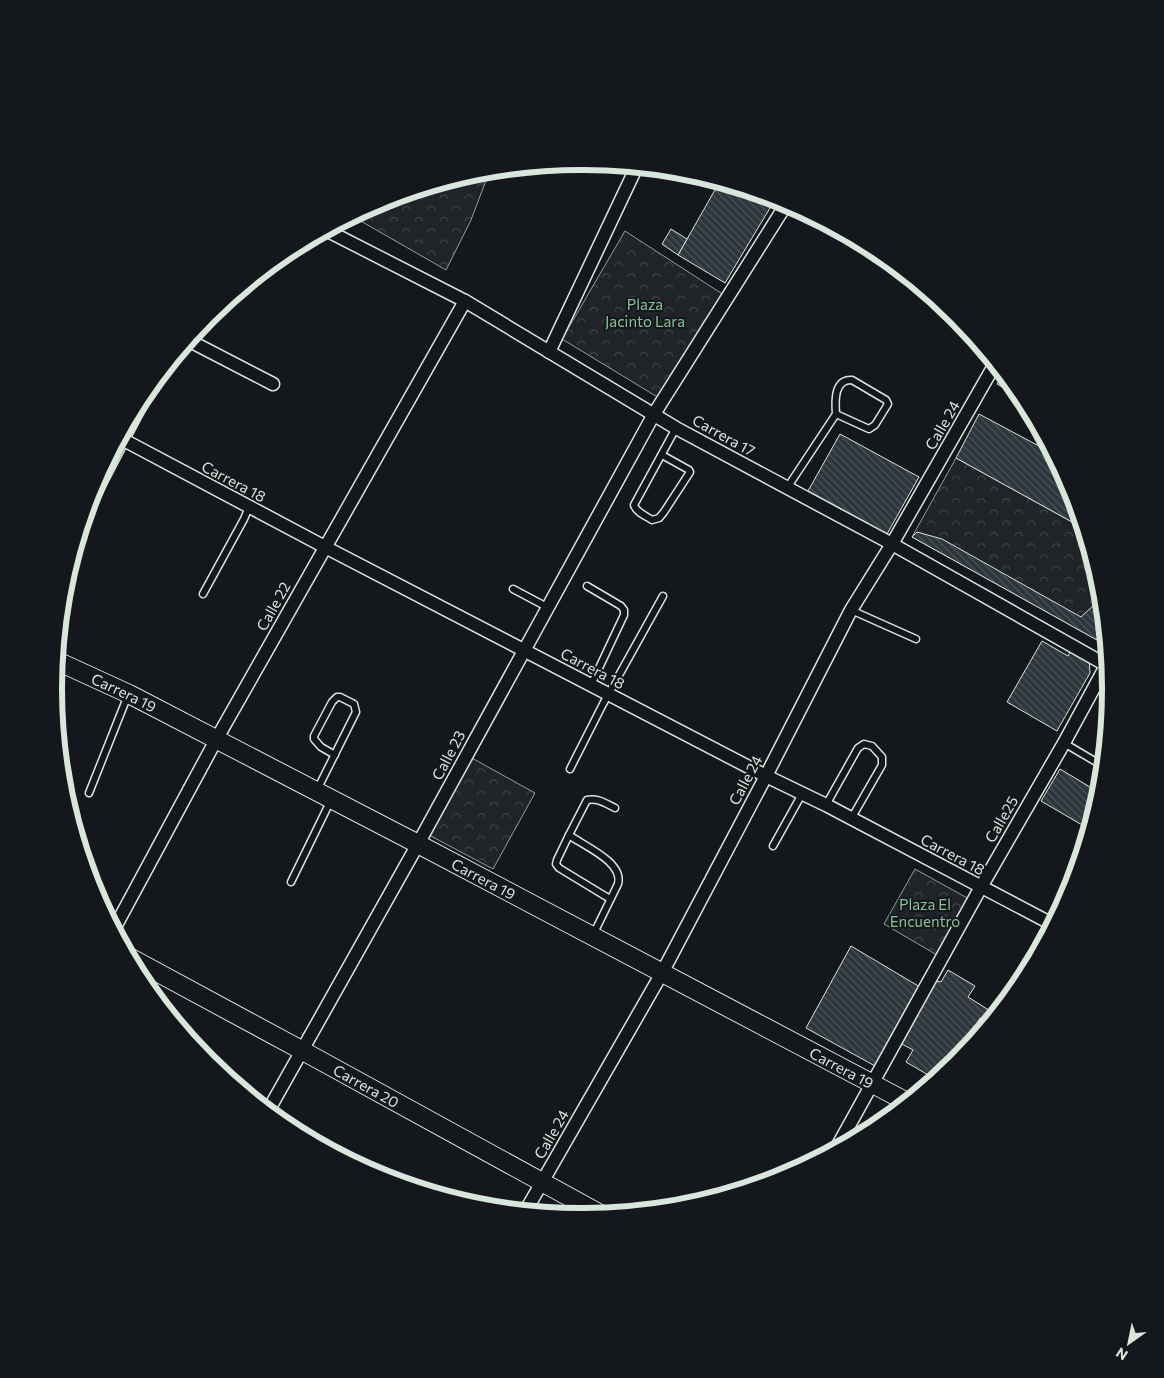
<svg xmlns="http://www.w3.org/2000/svg" width="1164" height="1378" font-family="Commissioner,sans-serif">
<style>
.park{fill:url(#park-crowns);stroke:#939e99}
.building{fill:url(#building-back-hatch);stroke:#d8e6dc}
.lines{fill:none;stroke-linecap:round;stroke-linejoin:round}
.lane-casing{stroke:#d8e6dc;stroke-width:9}
.street-casing{stroke:#d8e6dc;stroke-width:15}
.secondary-casing{stroke:#d8e6dc;stroke-width:20}
.lane{stroke:#14181c;stroke-width:6}
.street{stroke:#14181c;stroke-width:12}
.secondary{stroke:#14181c;stroke-width:18}
.labels{text-anchor:middle;dominant-baseline:central;stroke-width:4;stroke-linejoin:round;paint-order:stroke}
.park-label{font-size:15px;fill:#8ac095;stroke:#14181c}
.street-label{font-size:15px;fill:#d8e6dc;stroke:#14181c}
.rim{fill:none;stroke:#d8e6dc;stroke-width:6}
</style>
<defs>
<pattern id="park-crowns" width="20" height="18" patternUnits="userSpaceOnUse" patternTransform="scale(1.25)"><rect width="20" height="18" fill="#202428"/><path d="M2 6a3 3 0 1 1 6 0M12 15a3 3 0 1 1 6 0" fill="none" stroke="#404447"/></pattern>
<pattern id="building-back-hatch" width="6" height="6" patternUnits="userSpaceOnUse" patternTransform="scale(1.25)"><rect width="6" height="6" fill="#2c363c"/><path d="M-1 5l2 2M0 0l6 6M5-1l2 2" fill="none" stroke="#4a5358"/></pattern>
</defs>
<rect width="100%" height="100%" fill="#14181c"/>
<!-- park -->
<g class="park">
<polygon points="490,170 471,220 446,270 352,216 380,201 479,171"/>
<polygon points="625,231 724,295 659,398 562,339"/>
<polygon points="956,458 1083,528 1100,586 1104,630 1097,640 912,537"/>
<polygon points="470,757 535,793 493,869 427,834"/>
<polygon points="915,869 969,899 937,955 884,924"/>
</g>
<!-- building -->
<g class="building">
<polygon points="720,181 776,198 725,283 678,255"/>
<polygon points="671,229 687,239 678,255 662,244"/>
<polygon points="1003,374 1021,396 1023,399 997,384"/>
<polygon points="979,414 1052,453 1070,487 1083,528 956,458"/>
<polygon points="840,434 919,477 887,534 808,491"/>
<polygon points="917,532 942,539 1081,617 1097,602 1101,595 1104,630 1097,640 912,537"/>
<polygon points="1042,641 1068,656 1072,648 1089,658 1090,673 1057,731 1007,702"/>
<polygon points="1107,725 1104,748 1097,743"/>
<polygon points="1060,769 1100,793 1089,829 1041,801"/>
<polygon points="851,946 920,987 875,1066 806,1028"/>
<polygon points="948,970 975,986 968,997 995,1014 988,1023 980,1018 955,1063 935,1079 906,1062 913,1050 900,1043 936,981 941,982"/>
</g>
<g class="lines">
<defs>
<g id="lane">
<path d="M662,455L689,470L690,472L664,512L659,518L652,520C646,516 636,512 634,505L676,428"/>
<path d="M787,488L836,414C835,401 834,379 852,380L886,400L888,404L875,425L869,429L836,414"/>
<polyline points="587,586 621,606 624,610 624,615 591,685"/>
<polyline points="513,589 547,607"/>
<polyline points="203,594 244,519 249,507"/>
<polyline points="851,610 916,639"/>
<polyline points="1064,743 1103,766"/>
<polyline points="570,769 603,704 663,596"/>
<polyline points="317,790 356,712 354,704 340,697 337,697 332,702 314,736 314,739 321,747 335,755"/>
<polyline points="89,793 128,695"/>
<polyline points="826,805 858,748 864,744 872,746 882,757 882,765 851,819"/>
<path d="M569,835L587,800C598,798 605,803 615,808"/>
<polyline points="773,846 802,794"/>
<polyline points="291,882 331,800"/>
<path d="M593,935L618,884C624,862 584,846 569,835L557,860L556,864L559,868L610,899"/>
</g>
<g id="street">
<polyline points="326,230 465,301 676,428 892,544 1108,666"/>
<polyline points="188,340 273,384"/>
<polyline points="549,352 637,166"/>
<polyline points="120,438 325,547 766,776 826,805 1052,924"/>
<polyline points="88,506 150,387"/>
<polyline points="114,929 216,740 465,301"/>
<polyline points="268,1111 418,844 654,414 787,203"/>
<polyline points="836,1149 981,887 1064,743 1108,662"/>
<polyline points="525,1212 662,973 766,776 851,610 892,544 995,364"/>
</g>
<g id="secondary">
<path id="s1" d="M57,661L129,694L418,844L907,1102"/>
<path id="s2" d="M129,957L303,1051L602,1215"/>
</g>
</defs>
<!-- lane casing -->
<use href="#lane" class="lane-casing"/>
<!-- street casing -->
<use href="#street" class="street-casing"/>
<!-- secondary casing -->
<use href="#secondary" class="secondary-casing"/>
<!-- lane -->
<use href="#lane" class="lane"/>
<!-- street -->
<use href="#street" class="street"/>
<!-- secondary -->
<use href="#secondary" class="secondary"/>
</g>
<g class="labels">
<!-- park labels -->
<g class="park-label">
<text x="645" y="304">Plaza<tspan x="645" dy="17">Jacinto Lara</tspan></text>
<text x="925" y="904">Plaza El<tspan x="925" dy="17">Encuentro</tspan></text>
</g>
<!-- street labels -->
<g class="street-label">
<text transform="translate(942 425) rotate(-60)">Calle 24</text>
<text transform="translate(724 435) rotate(29)">Carrera 17</text>
<text transform="translate(234 481) rotate(28)">Carrera 18</text>
<text transform="translate(273 606) rotate(-61)">Calle 22</text>
<text transform="translate(593 668) rotate(28)">Carrera 18</text>
<text stroke="none"><textPath href="#s1" startOffset="74">Carrera 19</textPath></text>
<text transform="translate(448 755) rotate(-62)">Calle 23</text>
<text transform="translate(745 780) rotate(-62)">Calle 24</text>
<text transform="translate(1001 819) rotate(-60)">Calle25</text>
<text transform="translate(953 854) rotate(28)">Carrera 18</text>
<text stroke="none"><textPath href="#s1" startOffset="479">Carrera 19</textPath></text>
<text stroke="none"><textPath href="#s1" startOffset="884">Carrera 19</textPath></text>
<text stroke="none"><textPath href="#s2" startOffset="270">Carrera 20</textPath></text>
<text transform="translate(551 1134) rotate(-60)">Calle 24</text>
</g>
</g>
<!-- crop -->
<path d="M0 0H1164V1378H0ZM581 170H583A519 519 0 0 1 1102 689V689A519 519 0 0 1 583 1208H581A519 519 0 0 1 62 689V689A519 519 0 0 1 581 170Z" fill="#14181c" fill-rule="evenodd"/>
<path class="rim" d="M581 170H583A519 519 0 0 1 1102 689V689A519 519 0 0 1 583 1208H581A519 519 0 0 1 62 689V689A519 519 0 0 1 581 170Z"/>
<!-- north arrow -->
<g transform="translate(1129 1343) rotate(213)" stroke="#14181c" stroke-width="4" paint-order="stroke">
<path d="M0-4L9 19L0 12L-9 19Z" fill="#d8e6dc"/>
<text y="-8" font-size="14" font-weight="bold" text-anchor="middle" fill="#d8e6dc">N</text>
</g>
</svg>
